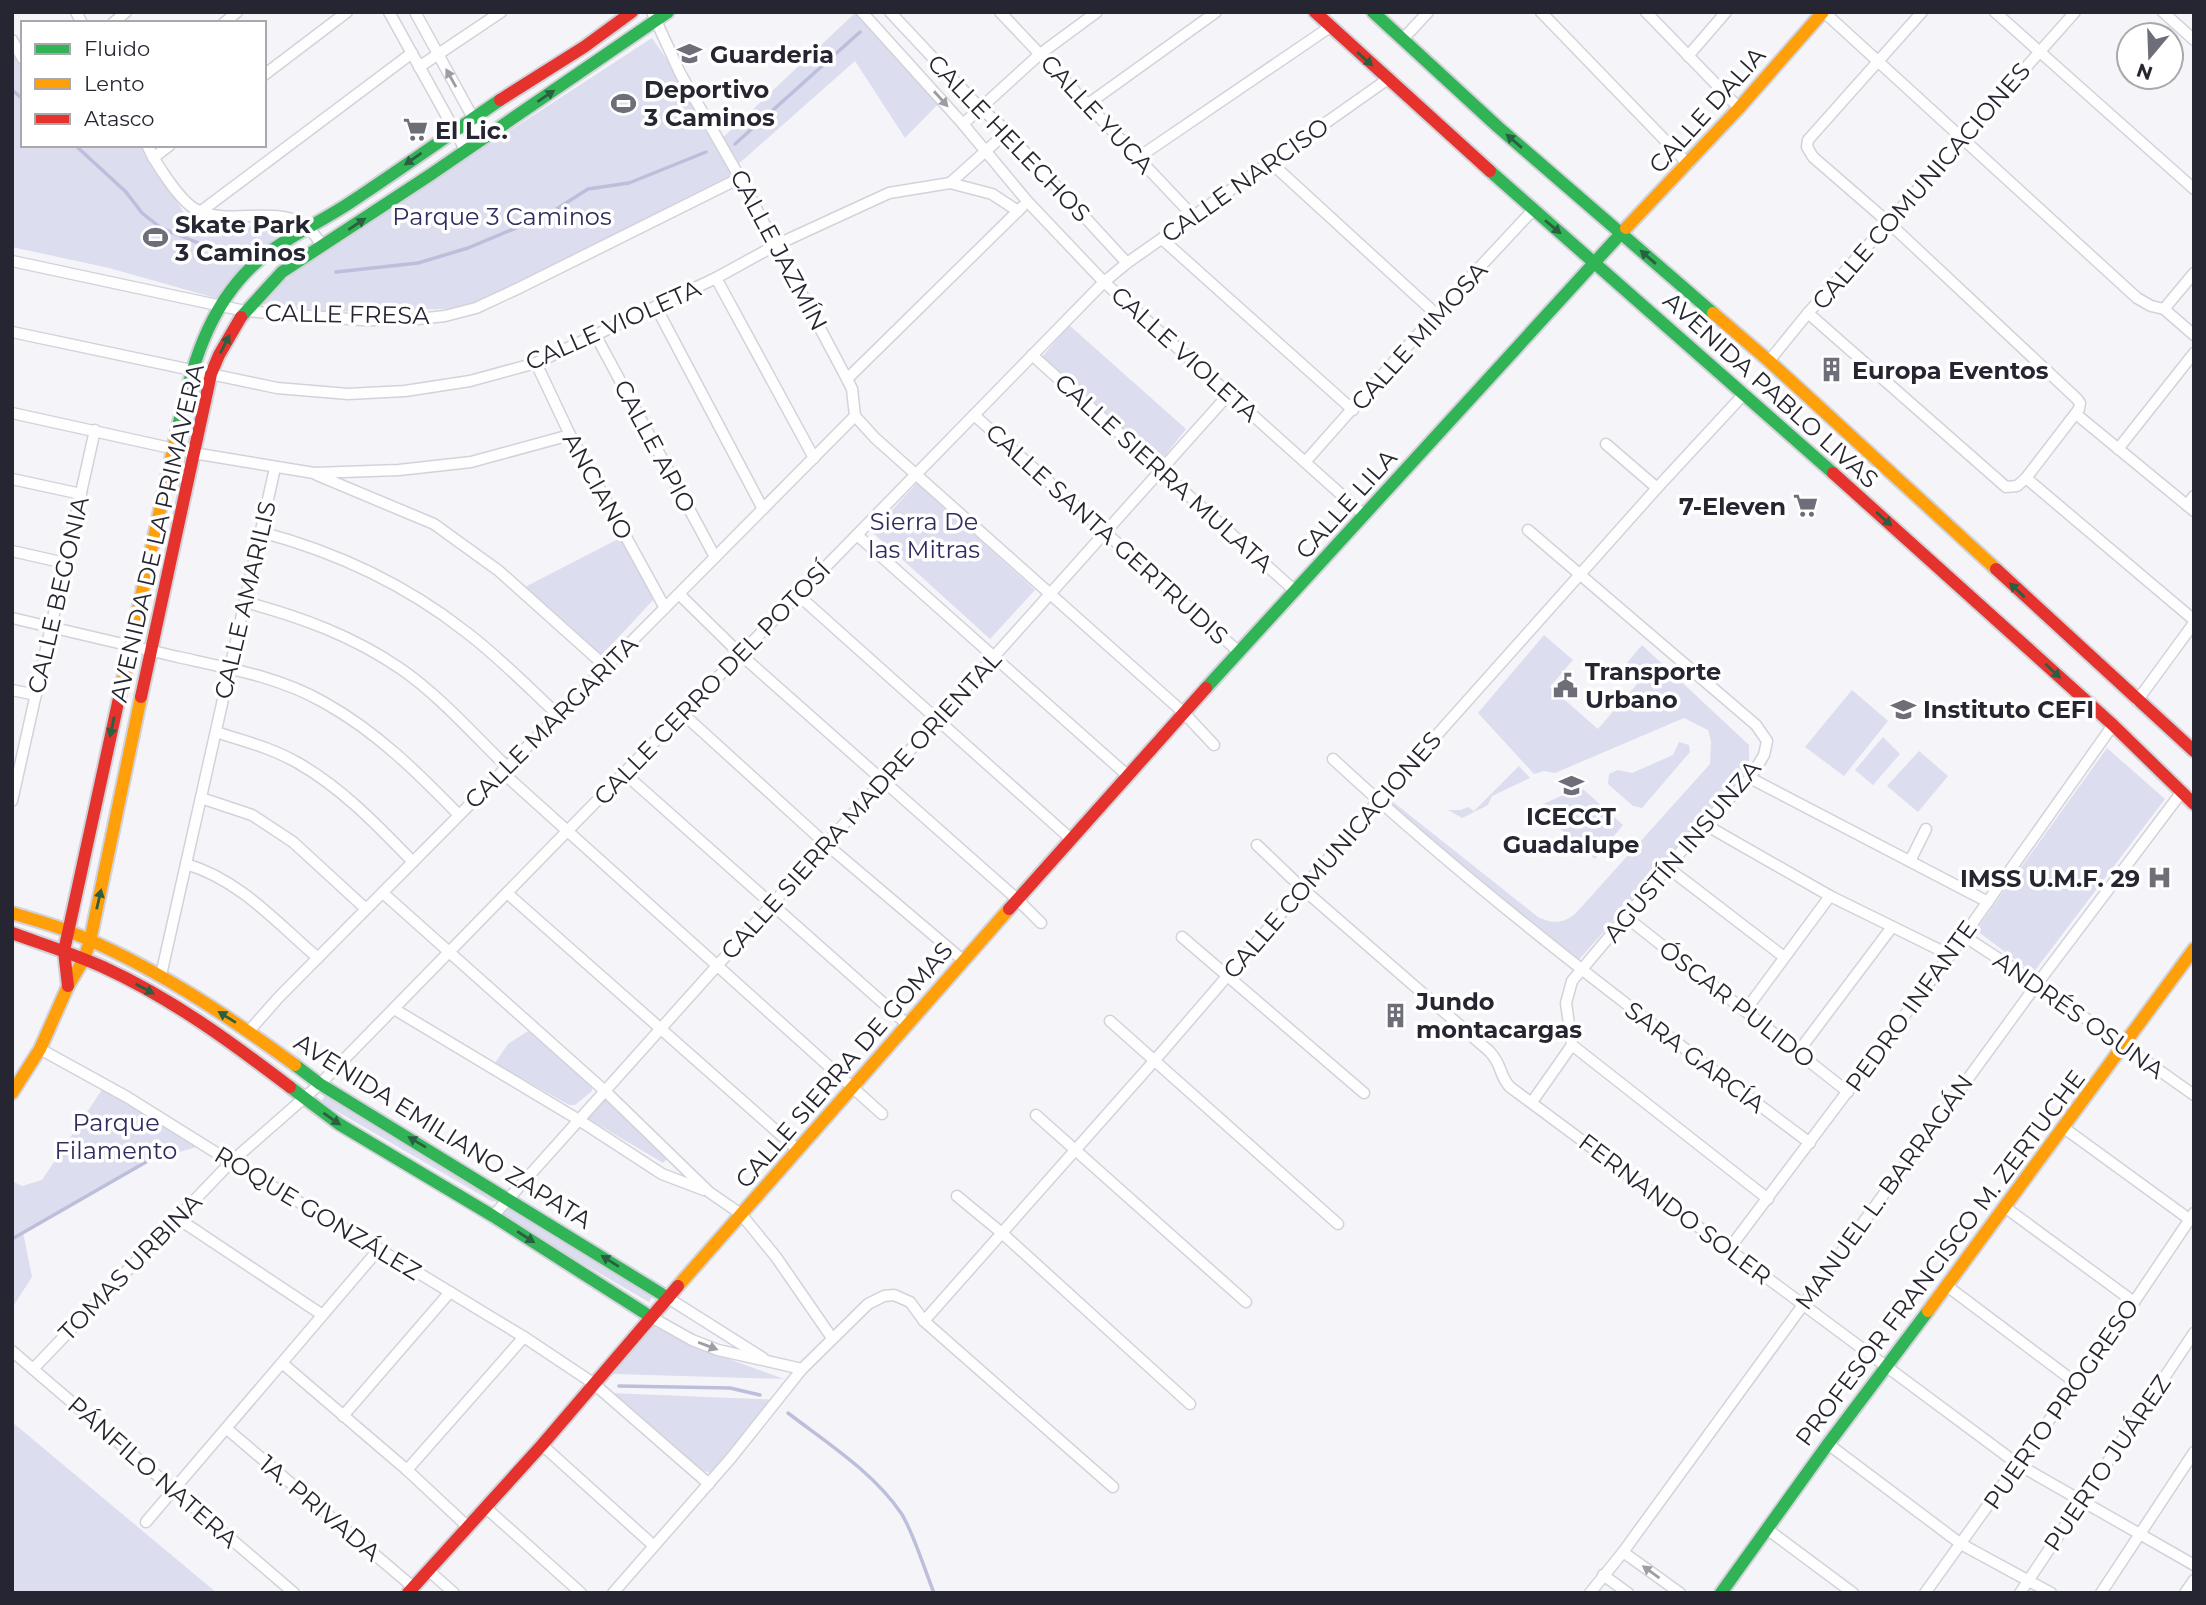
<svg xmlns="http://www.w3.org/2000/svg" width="2206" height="1605" font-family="Montserrat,sans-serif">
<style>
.green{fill:#dcddee}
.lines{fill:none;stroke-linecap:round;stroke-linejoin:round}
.stream{stroke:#bdbedc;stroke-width:3.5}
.street-casing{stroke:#d2d2db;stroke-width:13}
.fast-casing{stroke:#d2d2db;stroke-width:16}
.slow-casing{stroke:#d2d2db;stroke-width:16}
.jam-casing{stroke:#d2d2db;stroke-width:16}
.street{stroke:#fefefe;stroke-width:10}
.fast{stroke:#30b455;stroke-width:12}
.slow{stroke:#ff9f0a;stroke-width:12}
.jam{stroke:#e5322d;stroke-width:12}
.oneway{fill:#2a5f41}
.oneway2{fill:#9d9da3}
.labels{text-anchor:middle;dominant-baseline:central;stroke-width:7;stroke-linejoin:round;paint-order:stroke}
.poi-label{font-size:24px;font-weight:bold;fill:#262633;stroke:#fff;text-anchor:start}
.street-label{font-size:24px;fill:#262633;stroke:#fff}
.park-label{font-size:24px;fill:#302c60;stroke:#fff}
</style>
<rect width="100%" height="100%" fill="#f5f5f9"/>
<!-- green -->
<g class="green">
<polygon points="855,13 941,101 905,138 855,61 735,167 719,147 733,177 480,302 447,309 329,312 285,310 261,303 283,282 316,257 652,38 674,70 717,143"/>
<path d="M12,48L23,67V145H142L184,213C200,228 262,225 287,228L251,257L219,299L109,268L12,247Z"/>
<polygon points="1069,325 1186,429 1160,462 1042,357"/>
<polygon points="917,483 1035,590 990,639 872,532"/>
<polygon points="620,538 655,598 602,655 570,631 523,588"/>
<path d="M1544,635L1573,660L1550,687L1598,729L1616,708L1606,700L1617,688L1627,696L1637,684L1621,670L1642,645L1749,745V768L1576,963L1389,805L1392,801L1538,917C1552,924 1563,924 1576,913L1710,764L1711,741L1708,730L1684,718L1555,773L1544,771L1534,774L1478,713Z"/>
<polygon points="1852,690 1888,721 1844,776 1805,747"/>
<polygon points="1883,737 1900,754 1873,785 1855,770"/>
<polygon points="1679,742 1689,745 1690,752 1642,808 1633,806 1608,784 1609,774 1618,770 1632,773 1673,755"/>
<polygon points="2107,748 2165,799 2033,973 1976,930"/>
<polygon points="1919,751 1948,776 1918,812 1887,786"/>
<polygon points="1519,766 1530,778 1492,796 1488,805 1462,818 1448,810 1461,810 1468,807 1474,811"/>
<polygon points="1577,789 1584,790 1623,825 1595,859 1541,812 1541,807 1545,803"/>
<polygon points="528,1031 591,1080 593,1082 592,1091 575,1105 569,1105 495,1063 508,1044"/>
<polygon points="105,1085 203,1145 146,1162 23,1232 32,1277 12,1308 12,1181 22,1186 42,1180"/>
<polygon points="331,1086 500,1191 493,1202 321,1102"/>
<polygon points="605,1095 671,1155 663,1163 584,1116"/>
<polygon points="512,1198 658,1287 649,1302 499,1215"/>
<polygon points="648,1324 704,1350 784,1379 614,1374 598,1383"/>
<polygon points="609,1393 780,1400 710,1473 704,1471 617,1409"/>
<polygon points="12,1422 217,1593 12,1593"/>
</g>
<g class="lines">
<!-- stream -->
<g class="stream">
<polyline points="12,90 23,99"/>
<polyline points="735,144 860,32"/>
<polyline points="75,145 126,192 142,213 161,228 238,259"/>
<polyline points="336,272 418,263 468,248 547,215 588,189 629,183 706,152"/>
<polyline points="12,1239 146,1162"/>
<polyline points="619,1386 730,1388 760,1395"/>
<path d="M788,1413C827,1443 873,1472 901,1513C913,1531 925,1571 934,1593"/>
</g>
<defs>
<g id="street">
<polyline points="76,12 82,23"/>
<polyline points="389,12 466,151"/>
<polyline points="415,12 484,138"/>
<polyline points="652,12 680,73 740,178 847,379 852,389 855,416 875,438 1184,713 1214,745"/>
<polyline points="862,12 963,124 1027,201 1104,282 1364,515"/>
<polyline points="890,12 981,109 999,124 1127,263"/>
<polyline points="1000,12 1193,216"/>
<polyline points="1541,12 1688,164"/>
<polyline points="1646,12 1739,108"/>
<polyline points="1824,12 2137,298 2151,306 2164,309 2194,335"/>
<polyline points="1995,12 2194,189"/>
<polyline points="2163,12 2194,40"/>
<polyline points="113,23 126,12"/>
<polyline points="224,23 237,12"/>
<polyline points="1403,39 1428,12"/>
<polyline points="12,40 23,59"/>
<polyline points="1688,56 1726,12"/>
<polyline points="419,67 501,12"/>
<polyline points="264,75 347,12"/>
<polyline points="1088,104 1216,12"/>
<polyline points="963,124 1040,54 1097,12"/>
<path d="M147,145C155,162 180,202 197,210C230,226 273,205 305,225C312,230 317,239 323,246"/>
<polyline points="1139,157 1330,27"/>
<polyline points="153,158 170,145"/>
<polyline points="1270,162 1436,314"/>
<polyline points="950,183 1007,132"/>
<polyline points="200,212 412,53"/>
<polyline points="1162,239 1353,410"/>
<polyline points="12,261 245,311 362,320 409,320 445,316 476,308 519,288 740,178"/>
<polyline points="716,278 814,458"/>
<polyline points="656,307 763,509"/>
<polyline points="2164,309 2194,273"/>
<polyline points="1808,313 2006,487 2017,486 2026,478 2079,409 2080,403 2077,399 1889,223 1813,157 1807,147 1808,140 1922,12"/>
<polyline points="12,332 277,388 348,394 405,391 470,381 536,363 716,278 776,245 889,193 950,183 992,194 1018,211"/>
<polyline points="596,336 715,557"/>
<polyline points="1032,355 1295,591"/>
<polyline points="1769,361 1808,313 2075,12"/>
<polyline points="536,363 570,435 665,608"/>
<polyline points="847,379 1022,207"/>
<polyline points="12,413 193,453 314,473 399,470 471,462 570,435"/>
<polyline points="2076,414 2194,511"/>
<polyline points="974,415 1239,652"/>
<polyline points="1606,444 1657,488"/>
<polyline points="2118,449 2194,353"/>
<polyline points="1306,461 1436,314 1533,210"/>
<polyline points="317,475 434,524 499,571 605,666"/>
<polyline points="2026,478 2194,620"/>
<polyline points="12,479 81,494"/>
<polyline points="2187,505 2194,496"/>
<polyline points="1528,530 1756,725 1767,741 1764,755 1750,778 1704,824 1572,981 1566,1003 1572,1045 1532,1102"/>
<path d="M261,532C336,552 405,584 466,632C499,657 528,687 558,715"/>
<polyline points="857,535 1127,775"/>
<polyline points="12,551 65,563"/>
<polyline points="679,594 740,654 1018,900 1041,923"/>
<polyline points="798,595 1071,839"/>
<path d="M245,602C301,617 353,636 401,669C440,696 473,734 507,767"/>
<path d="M12,618C68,631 123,644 178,657C228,668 280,677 325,703C377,732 418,773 459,815"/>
<polyline points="12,690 36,695"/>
<polyline points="2137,701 2194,623"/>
<polyline points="682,713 826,844 964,961"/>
<path d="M216,732C244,741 272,748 298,763C342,788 378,826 413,862"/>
<path d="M1333,759C1483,898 1647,1021 1810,1143"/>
<polyline points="502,772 882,1114"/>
<polyline points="624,773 908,1025"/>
<polyline points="1750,778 1988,902"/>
<polyline points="201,798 252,815 293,842 366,909"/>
<polyline points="12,801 95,430"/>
<polyline points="1704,824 1830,896 1950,955"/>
<path d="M1257,845L1303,889L1489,1051C1503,1065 1498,1074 1510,1087L2019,1465L2194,1565"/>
<polyline points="1910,861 1926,829"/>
<path d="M186,864C240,880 276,922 318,958"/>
<polyline points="1667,867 1784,957"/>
<polyline points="383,893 605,1091 709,1192 741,1214 776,1257 832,1338"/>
<polyline points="507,893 798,1150"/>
<polyline points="1626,917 1848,1092"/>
<polyline points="1964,936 2037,984 2194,1095"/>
<polyline points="1182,937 1364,1093"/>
<polyline points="161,975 275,468"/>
<polyline points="394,1009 579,1120 662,1174 704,1190"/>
<polyline points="1745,1011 1830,896"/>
<polyline points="1110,1021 1338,1224"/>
<polyline points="249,1031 279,997 855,416"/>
<polyline points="1572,1045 1768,1199"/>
<polyline points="40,1049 127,1097 231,1162 379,1249 524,1337 593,1383 709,1484"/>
<polyline points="1798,1052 1892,927"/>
<polyline points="1036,1115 1246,1302"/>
<polyline points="2064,1128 2189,1219"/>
<polyline points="957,1196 1003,1234 1190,1404"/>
<polyline points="2006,1208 2134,1302"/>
<polyline points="493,1216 1229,394"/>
<polyline points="177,1218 321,1314"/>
<polyline points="1729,1249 1950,955 2113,725"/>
<polyline points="1947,1286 2076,1383"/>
<polyline points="668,1298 763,1358"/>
<polyline points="651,1317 692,1340 718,1350 802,1369"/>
<polyline points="924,1321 1155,1060 1378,801 1657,488 1744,394"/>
<polyline points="12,1351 294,1593"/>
<polyline points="282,1363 407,1470 467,1526"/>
<polyline points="34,1368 231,1162 320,1084 1104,282 1127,263 1388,79"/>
<polyline points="343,1416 450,1292"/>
<polyline points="227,1429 413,1587"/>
<polyline points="1828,1444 1961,1544 2051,1593"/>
<polyline points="542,1445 654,1546"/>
<polyline points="407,1470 524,1337"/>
<polyline points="485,1507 581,1593"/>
<polyline points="146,1522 379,1249"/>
<polyline points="1767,1529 1853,1593"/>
<polyline points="1623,1552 1680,1593"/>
<polyline points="428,1570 454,1593"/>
<polyline points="1603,1575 1628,1593"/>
<polyline points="613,1593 731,1458 802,1369 868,1304 884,1296 894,1295 910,1302 924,1321 1113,1487"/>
<polyline points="1590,1593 1623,1552 2037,984 2181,793"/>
<polyline points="1925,1593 2134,1302 2194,1213"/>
<polyline points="2020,1593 2194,1333"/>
<polyline points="2101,1593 2194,1452"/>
<polyline points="2185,1593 2194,1580"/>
</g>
<g id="fast">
<polyline points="1373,12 1498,127 1713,313"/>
<polyline points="1490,171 1833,473"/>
<polyline points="241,317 282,272 430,175 668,12"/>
<path d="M178,427C192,362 212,294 269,252C295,233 324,220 351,202C401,169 450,134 500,100"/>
<polyline points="1206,688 1626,228"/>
<polyline points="295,1065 320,1084 668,1298"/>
<polyline points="290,1087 339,1124 493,1216 651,1317"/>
<polyline points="1721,1593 1828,1444 1928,1311"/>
</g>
<g id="slow">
<polyline points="1626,228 1739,108 1823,12"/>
<polyline points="1713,313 1769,361 1996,569"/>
<polyline points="119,698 178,427"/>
<path d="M12,913C31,919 50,924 68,931C150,964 224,1013 295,1065"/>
<polyline points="12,1093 40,1049 68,986 84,959 90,941 141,697"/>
<polyline points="678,1286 1009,909"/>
<polyline points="1928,1311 2194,949"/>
</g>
<g id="jam">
<polyline points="1315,12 1490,171"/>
<polyline points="500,100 584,47 632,12"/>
<polyline points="1833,473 2113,725 2194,804"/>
<polyline points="1996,569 2194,751"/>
<polyline points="141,697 211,374 219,355 241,317"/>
<polyline points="1009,909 1206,688"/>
<path d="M12,933C42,944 74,954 103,967C171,998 231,1042 290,1087"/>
<polyline points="68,986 64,951 119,698"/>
<polyline points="408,1593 542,1445 678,1286"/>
</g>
</defs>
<!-- street casing -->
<use href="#street" class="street-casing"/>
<!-- fast casing -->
<use href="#fast" class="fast-casing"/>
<!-- slow casing -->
<use href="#slow" class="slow-casing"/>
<!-- jam casing -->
<use href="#jam" class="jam-casing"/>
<!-- street -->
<use href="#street" class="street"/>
<!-- fast -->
<use href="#fast" class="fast"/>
<!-- slow -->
<use href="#slow" class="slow"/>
<!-- jam -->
<use href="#jam" class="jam"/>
</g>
<!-- one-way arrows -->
<defs><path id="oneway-solid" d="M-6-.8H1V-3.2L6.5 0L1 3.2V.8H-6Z" transform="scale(1.75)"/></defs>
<g class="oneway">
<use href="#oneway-solid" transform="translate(1365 59) rotate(42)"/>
<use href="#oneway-solid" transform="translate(546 96) rotate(-34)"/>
<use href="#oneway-solid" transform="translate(1514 141) rotate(-139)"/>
<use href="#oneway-solid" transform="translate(413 159) rotate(145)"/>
<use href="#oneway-solid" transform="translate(357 224) rotate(-34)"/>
<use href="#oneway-solid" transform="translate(1553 227) rotate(40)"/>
<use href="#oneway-solid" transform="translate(1648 257) rotate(-139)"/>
<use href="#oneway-solid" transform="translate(225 344) rotate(-63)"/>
<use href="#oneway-solid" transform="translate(1884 519) rotate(42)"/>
<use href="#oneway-solid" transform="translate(2017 590) rotate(-137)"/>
<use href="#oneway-solid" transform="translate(2053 671) rotate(43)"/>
<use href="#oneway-solid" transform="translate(112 727) rotate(102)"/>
<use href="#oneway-solid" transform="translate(99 899) rotate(-77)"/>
<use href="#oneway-solid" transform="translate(145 989) rotate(28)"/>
<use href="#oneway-solid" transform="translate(227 1017) rotate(-148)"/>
<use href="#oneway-solid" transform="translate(332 1119) rotate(35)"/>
<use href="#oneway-solid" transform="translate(417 1142) rotate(-149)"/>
<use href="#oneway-solid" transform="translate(526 1237) rotate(33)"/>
<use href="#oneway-solid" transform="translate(610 1261) rotate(-148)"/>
</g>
<g class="oneway2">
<use href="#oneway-solid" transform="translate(451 78) rotate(-119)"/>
<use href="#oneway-solid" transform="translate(941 99) rotate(48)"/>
<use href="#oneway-solid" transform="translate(708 1346) rotate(21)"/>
<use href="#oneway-solid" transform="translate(1651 1572) rotate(-144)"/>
</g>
<!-- icons -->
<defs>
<symbol id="school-bare" viewBox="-9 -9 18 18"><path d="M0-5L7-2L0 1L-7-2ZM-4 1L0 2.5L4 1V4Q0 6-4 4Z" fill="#6e6e78" stroke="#fff" stroke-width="2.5" paint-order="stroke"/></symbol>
<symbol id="stadium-bare" viewBox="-9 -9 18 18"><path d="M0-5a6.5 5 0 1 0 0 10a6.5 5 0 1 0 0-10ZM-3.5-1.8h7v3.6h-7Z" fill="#6e6e78" stroke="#fff" stroke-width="2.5" paint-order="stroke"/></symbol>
<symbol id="supermarket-bare" viewBox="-9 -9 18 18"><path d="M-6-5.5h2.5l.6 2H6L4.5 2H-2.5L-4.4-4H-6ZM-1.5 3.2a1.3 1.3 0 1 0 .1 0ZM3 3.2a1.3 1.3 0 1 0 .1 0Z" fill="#6e6e78" stroke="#fff" stroke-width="2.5" paint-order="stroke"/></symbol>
<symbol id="building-bare" viewBox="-9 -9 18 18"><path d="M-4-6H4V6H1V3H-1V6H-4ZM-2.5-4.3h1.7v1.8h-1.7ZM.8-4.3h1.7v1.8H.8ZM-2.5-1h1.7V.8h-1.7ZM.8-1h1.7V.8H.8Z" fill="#6e6e78" stroke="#fff" stroke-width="2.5" paint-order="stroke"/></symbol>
<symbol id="civic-bare" viewBox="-9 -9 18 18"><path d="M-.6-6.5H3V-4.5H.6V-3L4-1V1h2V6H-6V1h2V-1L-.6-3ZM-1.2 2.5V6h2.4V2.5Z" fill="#6e6e78" stroke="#fff" stroke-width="2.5" paint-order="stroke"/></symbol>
<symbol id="university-bare" viewBox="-9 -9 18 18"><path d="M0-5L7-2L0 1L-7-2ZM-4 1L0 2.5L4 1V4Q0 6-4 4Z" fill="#6e6e78" stroke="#fff" stroke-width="2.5" paint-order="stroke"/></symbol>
<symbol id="hospital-bare" viewBox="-9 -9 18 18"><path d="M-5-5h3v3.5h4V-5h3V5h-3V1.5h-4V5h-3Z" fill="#6e6e78" stroke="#fff" stroke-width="2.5" paint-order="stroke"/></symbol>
</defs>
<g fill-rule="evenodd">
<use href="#school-bare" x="672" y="36" width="35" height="35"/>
<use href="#stadium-bare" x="606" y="86" width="35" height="35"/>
<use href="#supermarket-bare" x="398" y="112" width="35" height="35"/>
<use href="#stadium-bare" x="138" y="220" width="35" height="35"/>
<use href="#building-bare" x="1814" y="352" width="35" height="35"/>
<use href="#supermarket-bare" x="1788" y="488" width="35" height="35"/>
<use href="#civic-bare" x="1548" y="668" width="35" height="35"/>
<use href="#university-bare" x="1886" y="692" width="35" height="35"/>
<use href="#school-bare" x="1554" y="768" width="35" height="35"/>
<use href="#hospital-bare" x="2142" y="860" width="35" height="35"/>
<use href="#building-bare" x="1378" y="998" width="35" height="35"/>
</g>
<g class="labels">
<!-- poi labels -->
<g class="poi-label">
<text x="710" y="54">Guarderia</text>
<text x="644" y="89">Deportivo<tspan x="644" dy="28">3 Caminos</tspan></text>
<text x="435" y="130">El Lic.</text>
<text x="175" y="224">Skate Park<tspan x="175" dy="28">3 Caminos</tspan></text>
<text x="1852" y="370">Europa Eventos</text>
<text x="1786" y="506" text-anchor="end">7-Eleven</text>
<text x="1585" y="671">Transporte<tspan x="1585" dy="28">Urbano</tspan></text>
<text x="1923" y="709">Instituto CEFI</text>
<text x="1571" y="816" text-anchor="middle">ICECCT<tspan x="1571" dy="28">Guadalupe</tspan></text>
<text x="2140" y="878" text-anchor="end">IMSS U.M.F. 29</text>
<text x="1416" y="1001">Jundo<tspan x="1416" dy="28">montacargas</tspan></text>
</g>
<!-- street labels -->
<g class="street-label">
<text transform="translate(1707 110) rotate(-48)">CALLE DALIA</text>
<text transform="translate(1097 114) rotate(47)">CALLE YUCA</text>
<text transform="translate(1009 138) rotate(46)">CALLE HELECHOS</text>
<text transform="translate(1245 180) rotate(-35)">CALLE NARCISO</text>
<text transform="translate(1921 186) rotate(-49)">CALLE COMUNICACIONES</text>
<text transform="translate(779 250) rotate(62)">CALLE JAZMÍN</text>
<text transform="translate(347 314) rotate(1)">CALLE FRESA</text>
<text transform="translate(613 325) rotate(-24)">CALLE VIOLETA</text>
<text transform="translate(1419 336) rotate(-48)">CALLE MIMOSA</text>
<text transform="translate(1185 354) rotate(42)">CALLE VIOLETA</text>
<text transform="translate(1771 390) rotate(42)">AVENIDA PABLO LIVAS</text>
<text transform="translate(655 446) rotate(62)">CALLE APIO</text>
<text transform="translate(1164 473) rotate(42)">CALLE SIERRA MULATA</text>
<text transform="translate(598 486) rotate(61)">ANCIANO</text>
<text transform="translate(1346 504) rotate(-48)">CALLE LILA</text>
<text transform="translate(157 533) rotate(-77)">AVENIDA DE LA PRIMAVERA</text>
<text transform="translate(1107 534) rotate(42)">CALLE SANTA GERTRUDIS</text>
<text transform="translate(58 595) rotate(-77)">CALLE BEGONIA</text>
<text transform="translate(245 600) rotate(-77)">CALLE AMARILIS</text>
<text transform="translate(712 683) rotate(-46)">CALLE CERRO DEL POTOSÍ</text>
<text transform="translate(551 722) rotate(-45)">CALLE MARGARITA</text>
<text transform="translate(861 805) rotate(-48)">CALLE SIERRA MADRE ORIENTAL</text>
<text transform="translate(1682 851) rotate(-50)">AGUSTÍN INSUNZA</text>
<text transform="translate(1332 855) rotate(-49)">CALLE COMUNICACIONES</text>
<text transform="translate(1737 1004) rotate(38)">ÓSCAR PULIDO</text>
<text transform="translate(1911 1006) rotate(-54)">PEDRO INFANTE</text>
<text transform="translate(2079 1015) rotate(35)">ANDRÉS OSUNA</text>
<text transform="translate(1695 1057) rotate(37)">SARA GARCÍA</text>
<text transform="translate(844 1065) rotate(-49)">CALLE SIERRA DE GOMAS</text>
<text transform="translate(443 1131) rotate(32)">AVENIDA EMILIANO ZAPATA</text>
<text transform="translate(1884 1192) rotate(-54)">MANUEL L. BARRAGÁN</text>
<text transform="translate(1675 1209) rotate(37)">FERNANDO SOLER</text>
<text transform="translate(318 1213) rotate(31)">ROQUE GONZÁLEZ</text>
<text transform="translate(1940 1258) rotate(-53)">PROFESOR FRANCISCO M. ZERTUCHE</text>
<text transform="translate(130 1267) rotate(-46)">TOMAS URBINA</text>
<text transform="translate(2061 1404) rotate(-55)">PUERTO PROGRESO</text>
<text transform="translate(2107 1463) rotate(-56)">PUERTO JUÁREZ</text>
<text transform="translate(153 1472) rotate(41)">PÁNFILO NATERA</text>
<text transform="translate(320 1508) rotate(40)">1A. PRIVADA</text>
</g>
<!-- park labels -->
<g class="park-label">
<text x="502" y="216">Parque 3 Caminos</text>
<text x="924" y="521">Sierra De<tspan x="924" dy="28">las Mitras</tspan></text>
<text x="116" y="1122">Parque<tspan x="116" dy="28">Filamento</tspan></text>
</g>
</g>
<!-- border -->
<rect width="2206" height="1605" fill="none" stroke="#262633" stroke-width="28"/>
<!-- legend -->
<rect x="21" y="21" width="245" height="126" fill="#ffffff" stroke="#a8a8ad" stroke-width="2"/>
<rect x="35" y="44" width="35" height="10" fill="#30b455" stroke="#a8a8ad" stroke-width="2"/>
<text x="84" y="56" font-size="21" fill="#262633">Fluido</text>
<rect x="35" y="79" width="35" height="10" fill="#ff9f0a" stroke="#a8a8ad" stroke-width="2"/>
<text x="84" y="91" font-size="21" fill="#262633">Lento</text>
<rect x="35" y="114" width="35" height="10" fill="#e5322d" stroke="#a8a8ad" stroke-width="2"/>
<text x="84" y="126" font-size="21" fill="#262633">Atasco</text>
<!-- north arrow -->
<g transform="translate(2150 56) rotate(199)"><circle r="33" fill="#ffffff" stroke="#a8a8ad" stroke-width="2"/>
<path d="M0-5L12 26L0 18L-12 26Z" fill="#6e6e78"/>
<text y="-10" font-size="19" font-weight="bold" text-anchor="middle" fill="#262633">N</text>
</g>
</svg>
